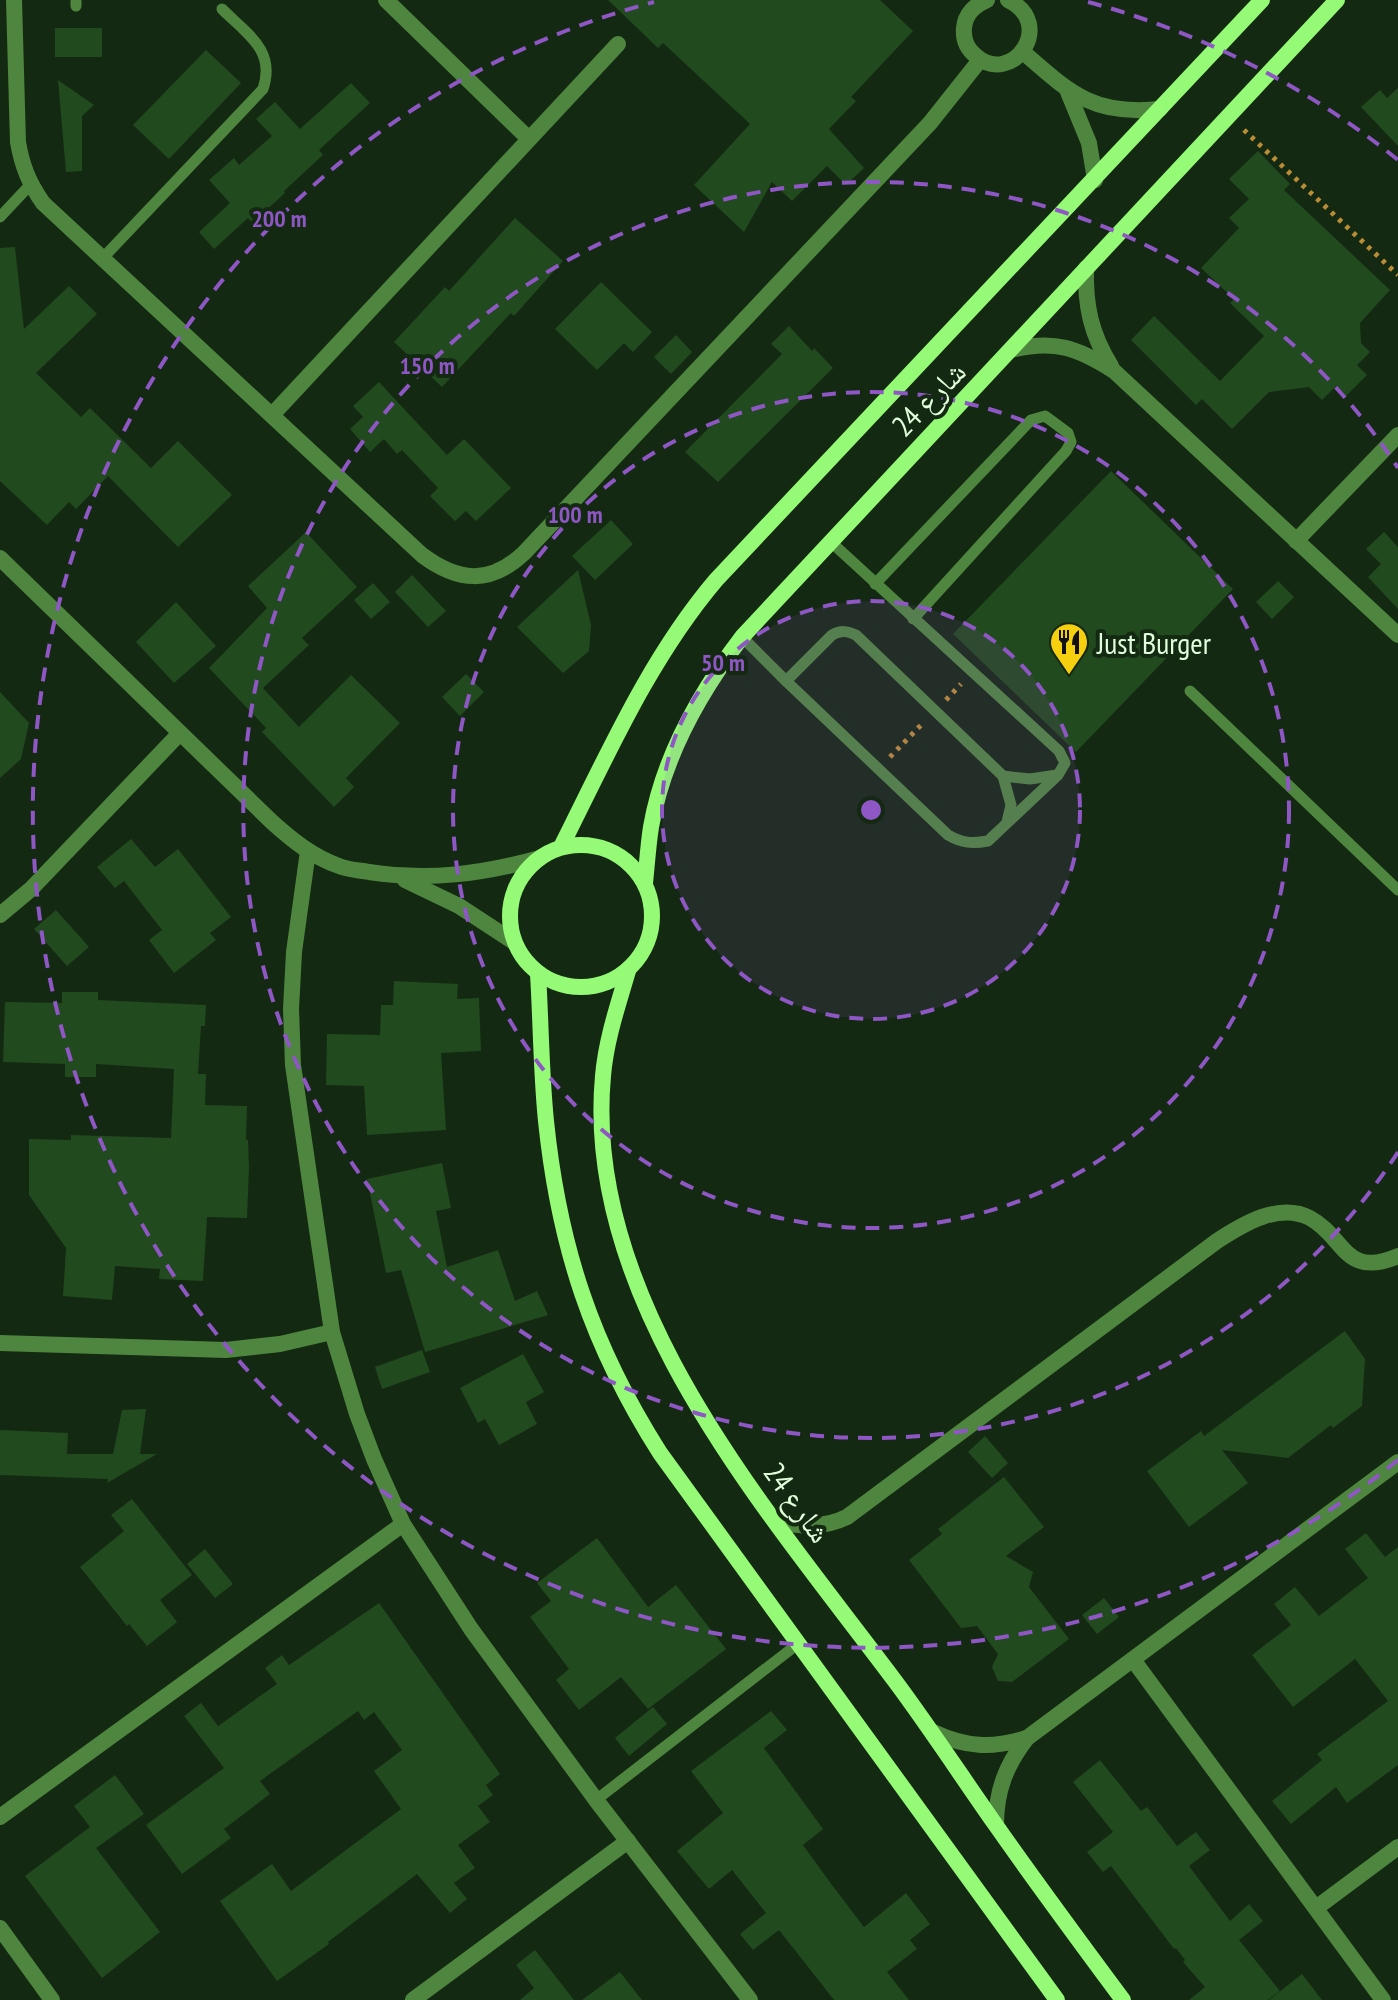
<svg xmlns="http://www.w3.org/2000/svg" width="1398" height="2000" font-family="'PT Sans Narrow','Noto Naskh Arabic',sans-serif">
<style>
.building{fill:#214a1e}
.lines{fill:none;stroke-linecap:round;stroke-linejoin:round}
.path{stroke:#b88d35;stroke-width:5;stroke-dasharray:4 6;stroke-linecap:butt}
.lane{stroke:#4f863f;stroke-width:11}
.street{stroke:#4f863f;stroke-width:16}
.secondary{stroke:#95fa76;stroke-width:16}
.ring{fill:none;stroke:#8f56c5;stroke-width:4;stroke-dasharray:14 10}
.labels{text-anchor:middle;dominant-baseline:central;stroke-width:8;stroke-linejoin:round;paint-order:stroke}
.street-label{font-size:30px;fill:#e0fedb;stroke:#142912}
.poi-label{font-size:30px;fill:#e0fedb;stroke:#142912;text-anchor:start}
.centre{fill:#8f56c5;stroke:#142912;stroke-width:4}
.ring-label{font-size:24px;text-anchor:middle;font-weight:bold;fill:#8f56c5;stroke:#142912;stroke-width:8;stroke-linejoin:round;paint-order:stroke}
</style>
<rect width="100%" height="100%" fill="#142912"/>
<!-- building -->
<g class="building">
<polygon points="608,0 880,0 913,31 851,97 856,101 829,129 864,168 846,185 827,166 792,201 772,182 744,232 694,185 750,124 663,43 658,48"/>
<rect x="55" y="28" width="47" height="29"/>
<polygon points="206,50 241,83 169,159 133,125"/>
<polygon points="58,80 94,105 82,116 82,171 66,172"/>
<polygon points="351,83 370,103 319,150 323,155 284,191 285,193 252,223 248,218 214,249 199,232 230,203 209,180 234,158 239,165 272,136 256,119 275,102 300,129"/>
<polygon points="1398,88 1398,146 1361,107 1380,90 1387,98"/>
<polygon points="1258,151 1290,184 1284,190 1390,290 1360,323 1361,343 1370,352 1357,365 1367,375 1346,396 1336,386 1322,400 1309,387 1269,392 1232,429 1202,399 1196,405 1131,340 1154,316 1220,381 1264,336 1230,303 1234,299 1201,268 1239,228 1229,218 1249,199 1229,179"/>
<polygon points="515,218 563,261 514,316 511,313 442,387 394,342 445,287 449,291"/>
<polygon points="15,247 24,329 69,286 97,314 36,373 81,417 90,408 151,468 178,441 232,495 178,547 108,476 76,509 69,502 47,525 0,481 0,248"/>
<polygon points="601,282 652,332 633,352 624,343 597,370 555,329"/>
<polygon points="789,326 812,351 814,348 833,368 718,482 685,452 782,354 771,344"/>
<polygon points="676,335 692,352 671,374 654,357"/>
<polygon points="379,382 447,455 464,439 511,488 476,521 466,511 455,521 430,496 438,488 402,450 397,454 384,439 370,452 350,429 363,417 353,406"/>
<polygon points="1111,471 1233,589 1076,752 953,634"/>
<polygon points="611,520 633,544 595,580 572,556"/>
<polygon points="306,532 357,587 302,638 309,645 263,688 299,727 351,675 400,723 346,778 354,787 334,807 262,732 266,728 209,668 267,608 248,586"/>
<polygon points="1384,532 1398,547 1398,609 1368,577 1381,564 1366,549"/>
<polygon points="578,570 591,625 589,651 563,673 517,627"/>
<polygon points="412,575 446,611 428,627 395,592"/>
<polygon points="1278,581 1294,597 1272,619 1256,602"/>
<polygon points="373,583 390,602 371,619 354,600"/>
<polygon points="176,602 216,646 174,683 136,642"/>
<polygon points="466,674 484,692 460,716 442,697"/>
<polygon points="0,692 29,723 21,759 0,778"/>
<polygon points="131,839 155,867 178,849 231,917 210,933 216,940 174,973 149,940 162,930 124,881 115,888 97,867"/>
<polygon points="56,910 89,947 67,966 34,929"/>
<polygon points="394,981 458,984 457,999 479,998 481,1051 441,1053 446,1130 367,1135 364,1086 326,1085 327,1034 380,1035 381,1005 393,1005"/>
<polygon points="62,992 98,992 98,1000 206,1005 205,1026 201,1026 198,1074 206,1074 205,1105 247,1106 246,1140 248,1140 249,1168 247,1218 207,1217 203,1281 159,1279 160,1269 115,1266 112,1300 63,1296 66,1248 29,1195 29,1139 71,1140 71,1135 171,1138 174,1069 96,1064 96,1077 65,1077 65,1064 3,1062 5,1002 62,1003"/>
<polygon points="442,1163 451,1208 436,1211 447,1267 498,1250 515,1301 537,1291 548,1315 425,1352 401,1270 386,1273 367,1179"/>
<polygon points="1345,1331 1365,1359 1362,1406 1333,1428 1331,1425 1288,1458 1222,1450 1248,1483 1189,1527 1147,1471 1201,1431 1204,1436"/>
<polygon points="422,1350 430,1372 382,1389 375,1367"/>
<polygon points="523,1354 544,1392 526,1402 537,1424 499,1445 485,1419 478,1423 460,1388"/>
<polygon points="146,1409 140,1454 157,1454 107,1483 108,1479 0,1475 0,1430 68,1433 67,1454 113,1454 122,1410"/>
<polygon points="985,1436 1008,1463 992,1478 968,1452"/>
<polygon points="1004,1477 1044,1527 1006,1556 1033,1572 1029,1587 1069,1639 1012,1682 998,1681 992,1667 998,1654 977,1626 961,1628 909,1560 942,1534 938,1529"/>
<polygon points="132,1499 192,1575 160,1600 177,1622 147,1646 129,1624 127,1626 80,1567 124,1531 111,1515"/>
<polygon points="1366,1533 1385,1557 1398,1547 1398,1765 1347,1803 1336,1787 1291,1824 1272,1801 1322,1760 1317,1754 1388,1701 1355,1659 1293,1707 1252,1655 1291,1625 1274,1604 1295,1587 1319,1616 1368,1578 1345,1549"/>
<polygon points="597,1538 648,1607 676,1585 726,1649 648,1709 621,1677 579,1710 556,1680 569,1669 530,1617 551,1601 537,1583"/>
<polygon points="205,1549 233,1584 215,1598 187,1564"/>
<polygon points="1104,1598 1119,1617 1097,1634 1082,1615"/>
<polygon points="379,1603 500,1774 486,1785 493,1795 478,1806 490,1822 458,1845 475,1868 454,1883 467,1899 450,1913 417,1874 328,1942 329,1944 277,1981 220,1901 272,1864 291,1891 401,1809 374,1771 402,1750 374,1712 364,1720 358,1711 260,1781 270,1794 224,1829 231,1838 182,1874 146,1825 224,1768 184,1716 201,1703 218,1726 277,1684 265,1668 282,1655 289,1665"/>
<polygon points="653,1707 667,1724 629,1756 615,1738"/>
<polygon points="771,1711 787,1730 764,1748 823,1829 803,1845 829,1881 864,1927 906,1893 930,1924 910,1940 917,1949 887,1972 909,2000 834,2000 779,1930 753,1950 740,1934 766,1913 732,1870 709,1889 677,1851 723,1813 691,1771"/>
<polygon points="1100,1760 1141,1811 1147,1807 1177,1846 1196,1832 1210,1850 1189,1866 1230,1921 1249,1904 1263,1921 1239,1940 1280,1991 1268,2000 1189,2000 1205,1987 1183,1962 1185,1960 1176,1948 1174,1949 1111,1866 1103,1872 1087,1852 1113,1832 1073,1782"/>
<polygon points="115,1775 144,1814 96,1848 160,1932 102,1978 25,1876 90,1827 74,1806"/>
<polygon points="535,1950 574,2000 520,2000 534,1988 516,1965"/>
<polygon points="620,1972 642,2000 582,2000"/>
<polygon points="1302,1974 1322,2000 1269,2000"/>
</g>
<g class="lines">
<!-- path -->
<g class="path">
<polyline points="1244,130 1398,275"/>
<polyline points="946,700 961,684"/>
<polyline points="890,757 922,724"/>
</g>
<!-- lane -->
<g class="lane">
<polyline points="76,0 76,6"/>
<polyline points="0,217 30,185"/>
<path d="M101,260L263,89C276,50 247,34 222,9"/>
<polyline points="875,584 1031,420 1045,416 1068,433 1071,442 1066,451 913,619"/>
<path d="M742,637L786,681L948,835C962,843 972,844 988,841L1058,775L1065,763L1059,751L831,542"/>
<path d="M786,681L832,635C841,630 847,631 856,635L1003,776L1011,805L1007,822"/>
<polyline points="1190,691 1398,890"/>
<polyline points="1003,776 1030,779 1057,775"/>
<polyline points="596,1800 799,1643"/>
</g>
<!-- street -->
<g class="street">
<path d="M14,0L18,142C22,166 29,183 43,203L422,555C458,582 490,585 524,553L930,123L980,60"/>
<polyline points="386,0 529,139"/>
<path d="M987,0C975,5 965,14 964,28C963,39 967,49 976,56C1012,87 1057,24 1008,0"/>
<path d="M1023,52C1070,93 1093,116 1160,109"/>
<polyline points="1068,92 1089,143 1095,180"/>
<path d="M1086,268C1085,306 1091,334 1111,366"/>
<path d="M1011,350C1054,339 1078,348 1114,371L1398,635"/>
<polyline points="272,415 618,44"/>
<polyline points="1296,541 1398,435"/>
<path d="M0,558L272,822C292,840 313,857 339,866C348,870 359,870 369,872C428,881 483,874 540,858"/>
<polyline points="308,851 294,952 291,1009 293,1065 332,1332 357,1414 374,1459 403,1524 471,1629 596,1800 750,2000"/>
<polyline points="405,880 459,906 514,942"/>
<polyline points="0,915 31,889 179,734"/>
<polyline points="0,1343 226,1350 280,1344 332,1332"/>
<path d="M776,1522C802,1526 822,1529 847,1517L1217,1241C1243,1224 1279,1202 1310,1218C1345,1237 1344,1279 1398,1256"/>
<polyline points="1134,1661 1383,2000"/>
<path d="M933,1732C965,1747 992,1749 1027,1738"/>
<polyline points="0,1817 403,1524"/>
<path d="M996,1825C996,1791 1006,1765 1027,1738L1398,1462"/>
<polyline points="1316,1908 1398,1847"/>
<polyline points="0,1928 52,2000"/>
<polyline points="413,2000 628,1841"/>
</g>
<!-- secondary -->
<g class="secondary">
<circle cx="581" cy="916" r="71"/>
<path d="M561,847C607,756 649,659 716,580L1262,0"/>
<path d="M645,883C647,865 648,846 651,827C663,758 700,692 742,637L1337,0"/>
<path d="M628,971C618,1005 606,1040 603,1076C582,1302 769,1512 895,1681C930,1728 962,1777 995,1824C1037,1884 1080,1942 1123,2000"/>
<path d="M538,974C541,1022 541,1072 546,1121C559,1247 592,1346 660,1453L1057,2000"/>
</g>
</g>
<!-- distance rings -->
<circle cx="871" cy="810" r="209" fill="#8f56c5" fill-opacity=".12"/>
<g class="ring">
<circle cx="871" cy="810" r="209"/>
<circle cx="871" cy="810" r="418"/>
<path d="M1398 1152A628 628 0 1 1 1398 468"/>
<path d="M1398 1460A837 837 0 1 1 654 2M1088 2A837 837 0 0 1 1398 160"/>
</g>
<!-- icons -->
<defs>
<symbol id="restaurant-pin" viewBox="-11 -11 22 30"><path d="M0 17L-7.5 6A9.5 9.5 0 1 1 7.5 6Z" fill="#f6d00f" stroke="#142912"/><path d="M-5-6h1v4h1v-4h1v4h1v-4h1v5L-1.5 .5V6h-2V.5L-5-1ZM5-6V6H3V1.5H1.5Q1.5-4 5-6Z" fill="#111"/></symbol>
</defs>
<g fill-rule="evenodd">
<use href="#restaurant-pin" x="1047" y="620" width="44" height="60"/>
</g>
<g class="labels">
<!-- street labels -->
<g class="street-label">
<text transform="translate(928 398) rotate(-46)">شارع 24</text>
<text transform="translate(798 1502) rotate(54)">شارع 24</text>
</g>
<!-- poi labels -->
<g class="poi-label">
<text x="1097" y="642">Just Burger</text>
</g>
</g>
<circle cx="871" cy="810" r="12" class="centre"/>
<g class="ring-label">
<text x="279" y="227">200 m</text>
<text x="427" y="374">150 m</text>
<text x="575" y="523">100 m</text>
<text x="723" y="671">50 m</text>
</g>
</svg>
